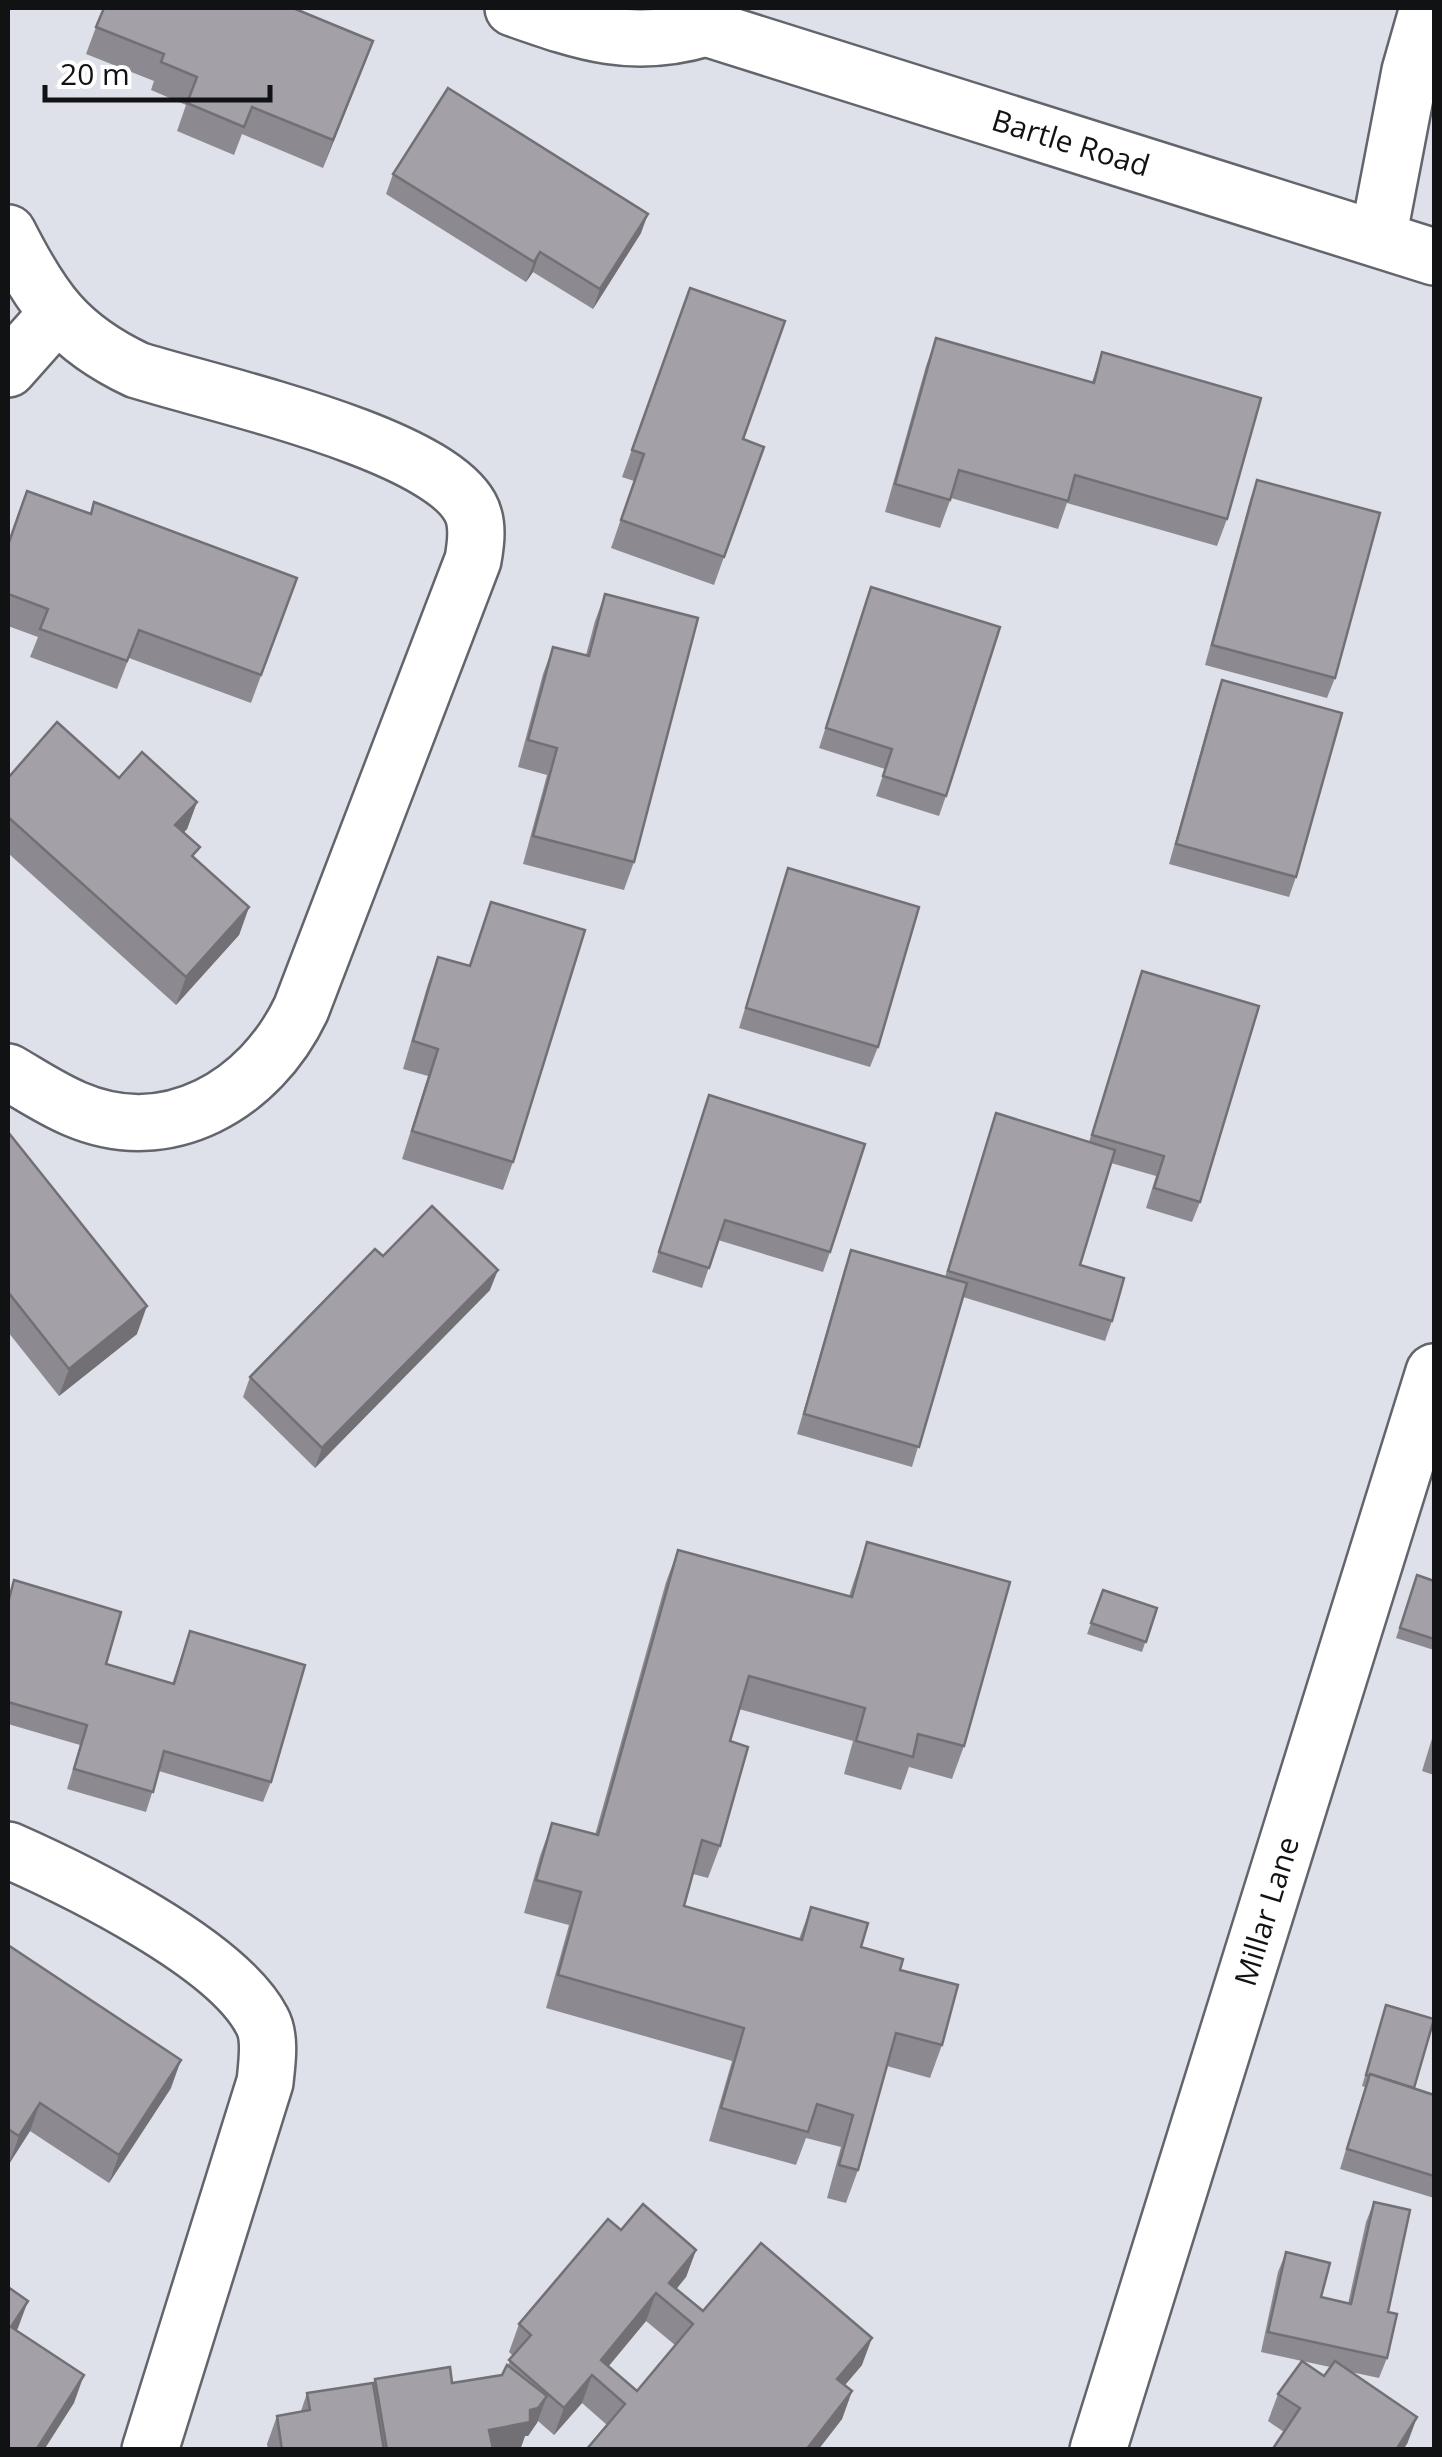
<svg xmlns="http://www.w3.org/2000/svg" width="1442" height="2457" font-family="'Open Sans',sans-serif">
<style>
.lines{fill:none;stroke-linecap:round;stroke-linejoin:round}
.minor-casing{stroke:#63656c;stroke-width:60}
.minor{stroke:#fff;stroke-width:55}
.wall{fill:#8c8a90;fill-rule:evenodd}
.shaded-wall{fill:#727075}
.building{fill:#a3a0a7;stroke:#727075;stroke-width:2.5;fill-rule:evenodd}
.labels{text-anchor:middle;dominant-baseline:central;stroke-width:9;stroke-linejoin:round;paint-order:stroke}
.street-label{font-size:30px;fill:#111214;stroke:#fff}
</style>
<rect width="100%" height="100%" fill="#dee1e9"/>
<g class="lines">
<defs>
<g id="minor">
<path d="M513,8C584,33 633,50 706,28"/>
<polyline points="706,28 1434,257"/>
<path d="M8,233C42,300 67,337 137,370C213,394 433,441 470,507C479,523 476,543 473,560L301,1009C260,1095 168,1149 75,1109C51,1099 29,1084 8,1072"/>
<polyline points="1378,238 1410,71 1428,8"/>
<polyline points="8,369 56,315"/>
<path d="M8,1850C76,1880 227,1953 262,2021C271,2037 267,2063 265,2082L150,2450"/>
<polyline points="1098,2450 1434,1372"/>
</g>
</defs>
<!-- minor casing -->
<use href="#minor" class="minor-casing"/>
<!-- minor -->
<use href="#minor" class="minor"/>
</g>
<!-- wall -->
<g class="wall">
<polygon points="96,27 373,41 323,168 242,134 234,155 177,131 186,105 151,90 154,81 86,54"/>
<polygon points="393,174 641,233 593,309 533,272 526,282 386,194"/>
<polygon points="690,288 743,439 724,557 714,585 611,548 634,481 622,477"/>
<polygon points="936,338 1092,382 1102,352 1227,519 1217,546 1067,503 1058,529 951,498 940,528 885,512 926,366"/>
<polygon points="1257,480 1335,678 1327,698 1205,665 1250,500"/>
<polygon points="90,514 297,578 251,703 129,658 117,689 30,657 38,637 8,626 8,545"/>
<polygon points="871,587 946,796 939,816 876,796 885,769 819,748"/>
<polygon points="605,594 634,862 624,890 523,864 547,775 518,767 543,674 553,647 586,655 595,621"/>
<polygon points="1222,680 1296,877 1289,897 1169,864 1215,700"/>
<polygon points="8,778 119,778 197,802 187,829 184,832 195,859 249,907 239,935 176,1005 8,853"/>
<polygon points="788,868 878,1047 870,1067 739,1028"/>
<polygon points="491,902 513,1162 503,1190 402,1159 428,1076 403,1069 428,984 438,957 469,966"/>
<polygon points="1142,971 1200,1202 1192,1222 1146,1208 1156,1176 1111,1163 1080,1265 1112,1321 1105,1341 963,1297 912,1467 797,1434 844,1270 851,1250 945,1277 996,1113 1089,1142"/>
<polygon points="709,1095 830,1252 823,1272 718,1240 702,1288 652,1272"/>
<polygon points="8,1132 137,1334 59,1396 8,1332"/>
<polygon points="383,1256 490,1290 315,1468 243,1397 250,1377"/>
<polygon points="867,1542 964,1746 952,1779 909,1767 901,1790 844,1774 853,1741 739,1709 730,1741 720,1846 708,1878 693,1874 684,1906 799,1939 811,1907 861,1947 900,1970 942,2045 930,2078 887,2066 858,2170 846,2203 827,2198 841,2147 806,2138 796,2165 709,2141 732,2061 546,2008 569,1925 524,1913 540,1856 552,1823 595,1835 666,1582 678,1550 849,1596"/>
<polygon points="1417,1575 1434,1581 1434,1650 1396,1638"/>
<polygon points="14,1580 106,1664 172,1684 190,1631 271,1782 263,1802 159,1771 146,1812 67,1789 80,1745 8,1724 8,1598"/>
<polygon points="1103,1590 1157,1608 1142,1652 1087,1634"/>
<polygon points="1434,1732 1434,1775 1422,1771"/>
<polygon points="8,1945 171,2088 109,2183 30,2131 9,2164 8,2163"/>
<polygon points="1386,2005 1414,2088 1434,2095 1434,2198 1340,2169 1365,2087 1362,2086"/>
<path d="M1374,2202L1388,2312L1387,2358L1379,2378L1351,2372L1417,2417L1407,2444L1284,2432L1268,2421L1278,2394L1302,2361L1261,2352L1278,2272L1286,2252L1321,2297L1348,2304L1366,2222ZM1302,2361L1330,2367L1324,2376Z"/>
<path d="M621,2230L696,2250L686,2277L676,2289L703,2311L862,2365L845,2385L852,2391L842,2419L818,2450H586L607,2425L582,2403L554,2435L538,2421L528,2436H525L520,2450H268L267,2444L277,2416L301,2411L307,2393L373,2385L375,2379L452,2383L502,2375L513,2356L509,2352L519,2324ZM646,2321L675,2345L637,2391L608,2367Z"/>
</g>
<!-- shaded-wall -->
<g class="shaded-wall">
<polygon points="373,41 363,68 323,168 333,140"/>
<polygon points="648,214 641,233 593,309 600,289"/>
<polygon points="540,252 533,272 526,282 534,262"/>
<polygon points="197,802 187,829 165,852 175,825"/>
<polygon points="249,907 239,935 176,1005 186,977"/>
<polygon points="498,1270 490,1290 315,1468 322,1448"/>
<polygon points="147,1306 137,1334 59,1396 69,1369"/>
<polygon points="181,2060 171,2088 109,2183 119,2155"/>
<polygon points="40,2103 30,2131 9,2164 19,2136"/>
<polygon points="696,2250 686,2277 666,2302 669,2283"/>
<polygon points="656,2293 646,2321 597,2380 601,2360"/>
<polygon points="28,2301 18,2328 8,2345 11,2327"/>
<polygon points="872,2338 862,2365 827,2406 837,2379"/>
<polygon points="84,2375 74,2403 44,2450 36,2450"/>
<polygon points="592,2375 582,2403 554,2435 564,2408"/>
<polygon points="852,2391 842,2419 818,2450 806,2450"/>
<polygon points="547,2396 537,2423 528,2436 525,2436 520,2450 482,2450 489,2430 530,2410"/>
<polygon points="1417,2417 1407,2444 1403,2450 1395,2450"/>
</g>
<!-- building -->
<g class="building">
<polygon points="104,8 293,8 373,41 333,140 252,107 244,127 187,103 197,77 161,62 164,54 96,27"/>
<polygon points="448,88 648,214 600,289 540,252 534,262 393,174"/>
<polygon points="690,288 785,321 743,439 764,447 724,557 621,520 644,454 632,450"/>
<polygon points="936,338 1094,383 1102,352 1261,398 1227,519 1075,475 1068,501 959,470 950,500 895,484"/>
<polygon points="1257,480 1380,513 1335,678 1212,645"/>
<polygon points="27,491 91,514 94,502 297,578 261,675 139,630 127,661 40,629 48,609 8,594 8,545"/>
<polygon points="871,587 1000,627 946,796 883,776 892,749 826,728"/>
<polygon points="605,594 698,618 634,862 533,836 557,748 528,740 553,647 589,656"/>
<polygon points="1222,680 1342,713 1296,877 1176,844"/>
<polygon points="57,722 119,778 142,752 197,802 175,825 200,847 192,856 249,907 186,977 8,817 8,778"/>
<polygon points="788,868 919,907 878,1047 746,1008"/>
<polygon points="491,902 585,930 513,1162 412,1131 438,1049 413,1041 438,957 470,966"/>
<polygon points="1142,971 1259,1006 1200,1202 1154,1188 1164,1156 1092,1135"/>
<polygon points="709,1095 865,1144 830,1252 725,1220 709,1268 659,1252"/>
<polygon points="996,1113 1115,1150 1080,1265 1124,1278 1112,1321 948,1271"/>
<polygon points="8,1132 147,1306 69,1369 8,1292"/>
<polygon points="432,1206 498,1270 322,1448 250,1377 375,1249 383,1256"/>
<polygon points="851,1250 967,1283 919,1447 804,1414"/>
<polygon points="867,1542 1010,1582 964,1746 918,1734 913,1757 856,1741 865,1708 749,1676 730,1741 748,1747 720,1846 702,1840 684,1906 802,1940 811,1907 868,1923 861,1947 903,1959 900,1970 958,1985 942,2045 896,2033 858,2170 839,2165 853,2115 817,2104 808,2132 721,2108 744,2028 558,1975 581,1892 536,1880 552,1823 598,1835 678,1550 852,1597"/>
<polygon points="1417,1575 1434,1581 1434,1639 1400,1628"/>
<polygon points="14,1580 121,1612 106,1664 174,1684 190,1631 305,1665 271,1782 164,1751 153,1792 74,1769 87,1725 8,1702 8,1603"/>
<polygon points="1103,1590 1157,1608 1146,1642 1091,1623"/>
<polygon points="8,1945 181,2060 119,2155 40,2103 19,2136 8,2129"/>
<polygon points="1386,2005 1434,2019 1414,2088 1370,2074 1369,2076 1366,2075"/>
<polygon points="1370,2074 1434,2095 1434,2176 1347,2149"/>
<polygon points="1374,2202 1410,2210 1388,2312 1397,2314 1387,2358 1268,2332 1286,2252 1330,2263 1321,2297 1351,2304"/>
<path d="M643,2204L696,2250L669,2283L703,2311L761,2243L872,2338L837,2379L852,2391L806,2450H586L625,2404L592,2375L564,2408L509,2360L531,2335L519,2324L608,2219L621,2230ZM656,2293L693,2324L637,2391L601,2360Z"/>
<polygon points="8,2287 28,2301 11,2327 84,2375 36,2450 8,2450"/>
<polygon points="1302,2361 1324,2376 1335,2361 1417,2417 1396,2450 1272,2450 1300,2408 1278,2394"/>
<polygon points="507,2365 547,2396 538,2408 530,2410 530,2422 489,2430 493,2449 387,2450 375,2379 450,2367 452,2383 502,2375"/>
<polygon points="373,2383 384,2450 282,2450 277,2416 310,2410 307,2393"/>
</g>
<g class="labels">
<!-- street labels -->
<g class="street-label">
<text transform="translate(1071 142) rotate(17)">Bartle Road</text>
<text transform="translate(1266 1911) rotate(-73)">Millar Lane</text>
</g>
</g>
<!-- border -->
<rect width="1442" height="2457" fill="none" stroke="#111214" stroke-width="20"/>
<!-- scale -->
<path d="M45 85v15h225v-15" fill="none" stroke="#111214" stroke-width="5"/>
<text x="60" y="85" font-size="30" fill="#111214" stroke="#ffffff" stroke-width="8" paint-order="stroke">20 m</text>
</svg>
